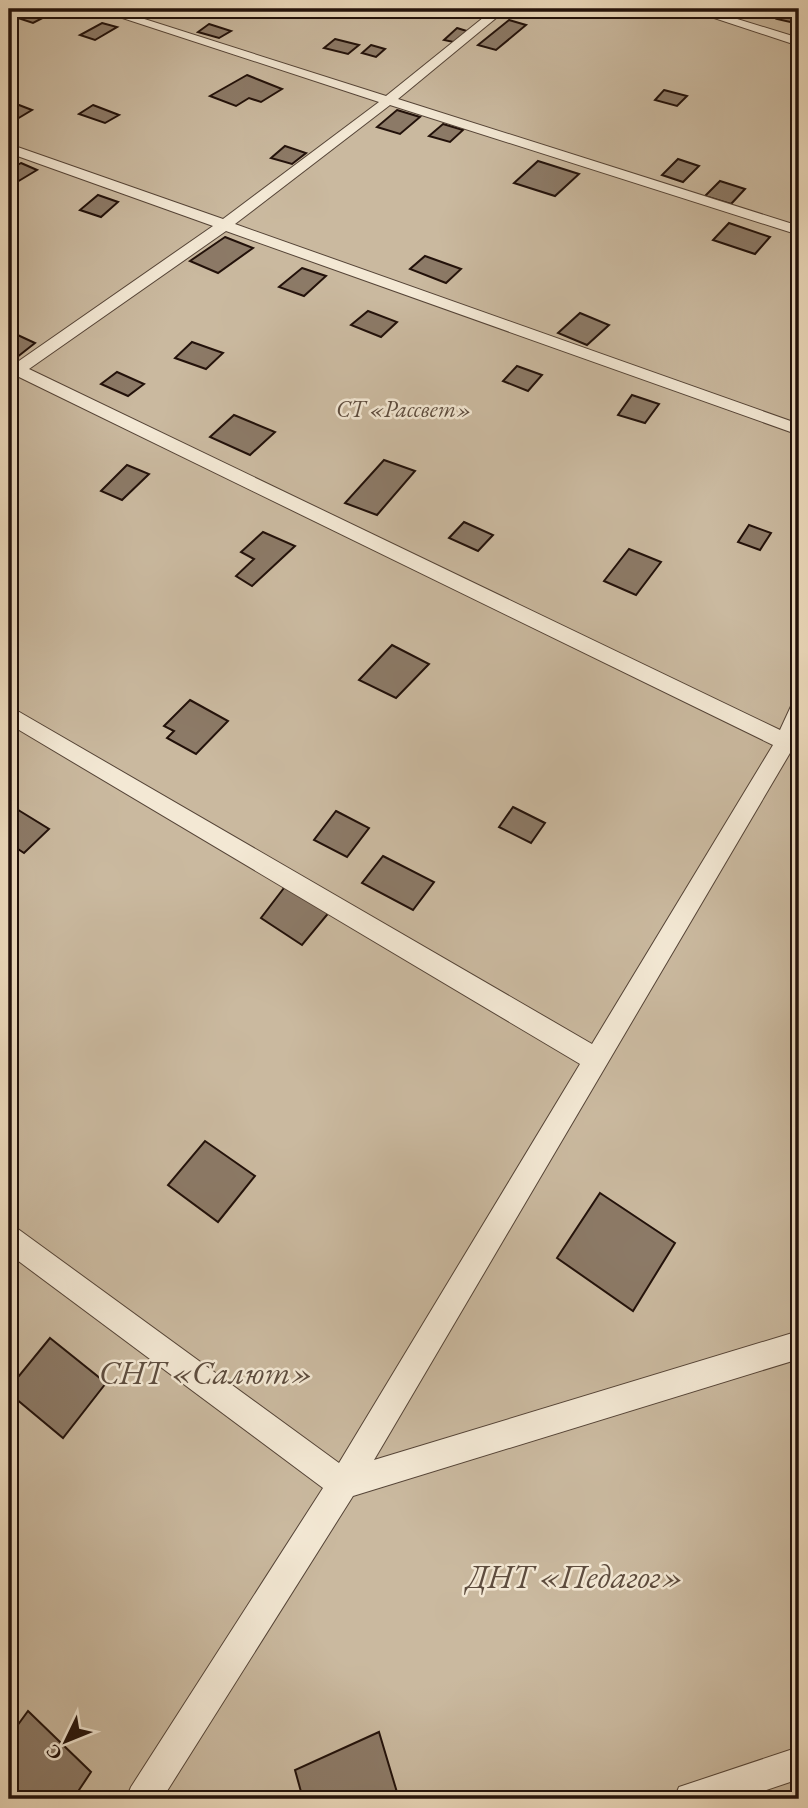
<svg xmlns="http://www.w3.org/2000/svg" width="808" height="1808" font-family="'EB Garamond',serif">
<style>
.green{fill:#cab99f;stroke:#766554;stroke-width:2}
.building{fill:#8c7a67;stroke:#22110a;stroke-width:2}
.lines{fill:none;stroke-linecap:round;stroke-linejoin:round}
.lane-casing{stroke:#554437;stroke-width:2}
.lane{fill:#f3e8d4;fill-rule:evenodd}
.labels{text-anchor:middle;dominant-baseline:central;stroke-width:5;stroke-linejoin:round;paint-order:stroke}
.far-park-label{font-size:23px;font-style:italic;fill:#5d4c3e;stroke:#f3e8d4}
.near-park-label{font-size:33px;font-style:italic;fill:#5d4c3e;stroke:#f3e8d4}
</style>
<rect width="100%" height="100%" fill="#eddbbd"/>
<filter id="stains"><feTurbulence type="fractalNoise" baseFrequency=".00286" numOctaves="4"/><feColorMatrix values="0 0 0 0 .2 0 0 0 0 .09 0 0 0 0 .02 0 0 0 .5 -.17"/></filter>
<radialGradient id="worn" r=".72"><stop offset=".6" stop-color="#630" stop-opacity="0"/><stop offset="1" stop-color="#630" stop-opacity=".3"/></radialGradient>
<!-- green -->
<rect class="green" x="9" y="9" width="790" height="1790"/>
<!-- building -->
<g class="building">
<polygon points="26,9 60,9 33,23 12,16"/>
<polygon points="155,9 188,9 173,17 152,10"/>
<polygon points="786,10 799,13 799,24 777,19"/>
<polygon points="509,20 526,25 496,50 478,45"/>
<polygon points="102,23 117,27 95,40 80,35"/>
<polygon points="209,24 231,31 219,38 198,32"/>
<polygon points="457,28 470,32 458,43 444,40"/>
<polygon points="335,39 359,45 348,54 324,48"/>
<polygon points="371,45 385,49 376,57 362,53"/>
<polygon points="247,75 282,89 261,102 249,98 236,106 210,96"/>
<polygon points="664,90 687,96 677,106 655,100"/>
<polygon points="19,105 32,110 12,122 9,121 9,110"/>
<polygon points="93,105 119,115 105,123 79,114"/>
<polygon points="397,110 420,117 400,134 377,127"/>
<polygon points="443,124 463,130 450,142 429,136"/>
<polygon points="285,146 306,153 292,164 271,158"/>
<polygon points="678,159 699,166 683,182 662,175"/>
<polygon points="538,161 579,174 555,196 514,183"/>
<polygon points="21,163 37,170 17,182 9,179 9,170"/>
<polygon points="720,181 745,189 731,204 705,196"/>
<polygon points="98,195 118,202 101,217 80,210"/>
<polygon points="729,223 770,237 755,254 713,240"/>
<polygon points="225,237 253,248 218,273 190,261"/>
<polygon points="425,256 461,269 446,283 410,269"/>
<polygon points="302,268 326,276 304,296 279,287"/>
<polygon points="368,311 397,322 381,337 351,325"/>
<polygon points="580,313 609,325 587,345 558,333"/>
<polygon points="9,331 35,343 16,358 9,356"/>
<polygon points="192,342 223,353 206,369 175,358"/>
<polygon points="517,366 542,375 528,391 503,381"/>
<polygon points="117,372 144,384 128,396 101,384"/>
<polygon points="632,395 659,404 645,423 618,415"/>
<polygon points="234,415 275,432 250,455 210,437"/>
<polygon points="384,460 415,471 377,515 345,503"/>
<polygon points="127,465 149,474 122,500 101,491"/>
<polygon points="464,522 493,535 478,551 449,538"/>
<polygon points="749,525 771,533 760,550 738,542"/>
<polygon points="263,532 295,546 252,586 236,576 254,559 241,552"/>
<polygon points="629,549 661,562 636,595 604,581"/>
<polygon points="392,645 429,664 396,698 359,680"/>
<polygon points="190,700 228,721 196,754 167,738 174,731 164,726"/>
<polygon points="513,807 545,823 531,843 499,827"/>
<polygon points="15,808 49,829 24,853 9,843 9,814"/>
<polygon points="336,811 369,828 347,857 314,840"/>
<polygon points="383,856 434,882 413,910 362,883"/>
<polygon points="287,884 331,910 302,945 261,918"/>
<polygon points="205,1141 255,1176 218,1222 168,1185"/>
<polygon points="600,1193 675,1243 633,1311 557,1258"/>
<polygon points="50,1338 106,1383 63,1438 9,1393 9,1388"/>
<polygon points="28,1711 91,1772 73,1799 9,1799 9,1737"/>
<polygon points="379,1732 399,1799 303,1799 295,1770"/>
</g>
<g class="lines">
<defs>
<g id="lane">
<polygon points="95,9 113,9 386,96 494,9 507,9 398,99 799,226 799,235 390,105 235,224 799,424 799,435 226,231 29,369 780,730 792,704 799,701 799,756 790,753 374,1460 799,1331 799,1359 353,1496 162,1799 126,1799 131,1787 323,1488 9,1254 9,1225 18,1229 339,1463 580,1064 9,724 9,706 592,1044 773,745 19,377 9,381 9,361 16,363 213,226 9,153 9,144 223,219 379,102"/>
<polygon points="687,9 705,9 799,38 799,46"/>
<polygon points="799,1747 799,1779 740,1799 674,1799 679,1787"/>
</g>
</defs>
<!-- lane casing -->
<use href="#lane" class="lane-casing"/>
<!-- lane -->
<use href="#lane" class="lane"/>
</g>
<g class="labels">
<!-- far-park labels -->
<g class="far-park-label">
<text x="404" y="409">СТ «Рассвет»</text>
</g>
<!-- near-park labels -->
<g class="near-park-label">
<text x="206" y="1372">СНТ «Салют»</text>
<text x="575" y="1576">ДНТ «Педагог»</text>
</g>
</g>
<!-- margin -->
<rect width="808" height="1808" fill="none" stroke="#eddbbd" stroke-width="35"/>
<rect x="10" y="10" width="787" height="1787" fill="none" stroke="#22110a" stroke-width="3.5"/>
<rect x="18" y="18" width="773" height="1773" fill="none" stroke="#22110a" stroke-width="2"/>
<!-- north arrow -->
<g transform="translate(66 1741) rotate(227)" stroke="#f3e8d4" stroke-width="5" paint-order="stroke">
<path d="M0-5L12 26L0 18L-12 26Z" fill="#22110a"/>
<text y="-10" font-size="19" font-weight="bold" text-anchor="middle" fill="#22110a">С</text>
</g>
<rect width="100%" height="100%" filter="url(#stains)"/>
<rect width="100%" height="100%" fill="url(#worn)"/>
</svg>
